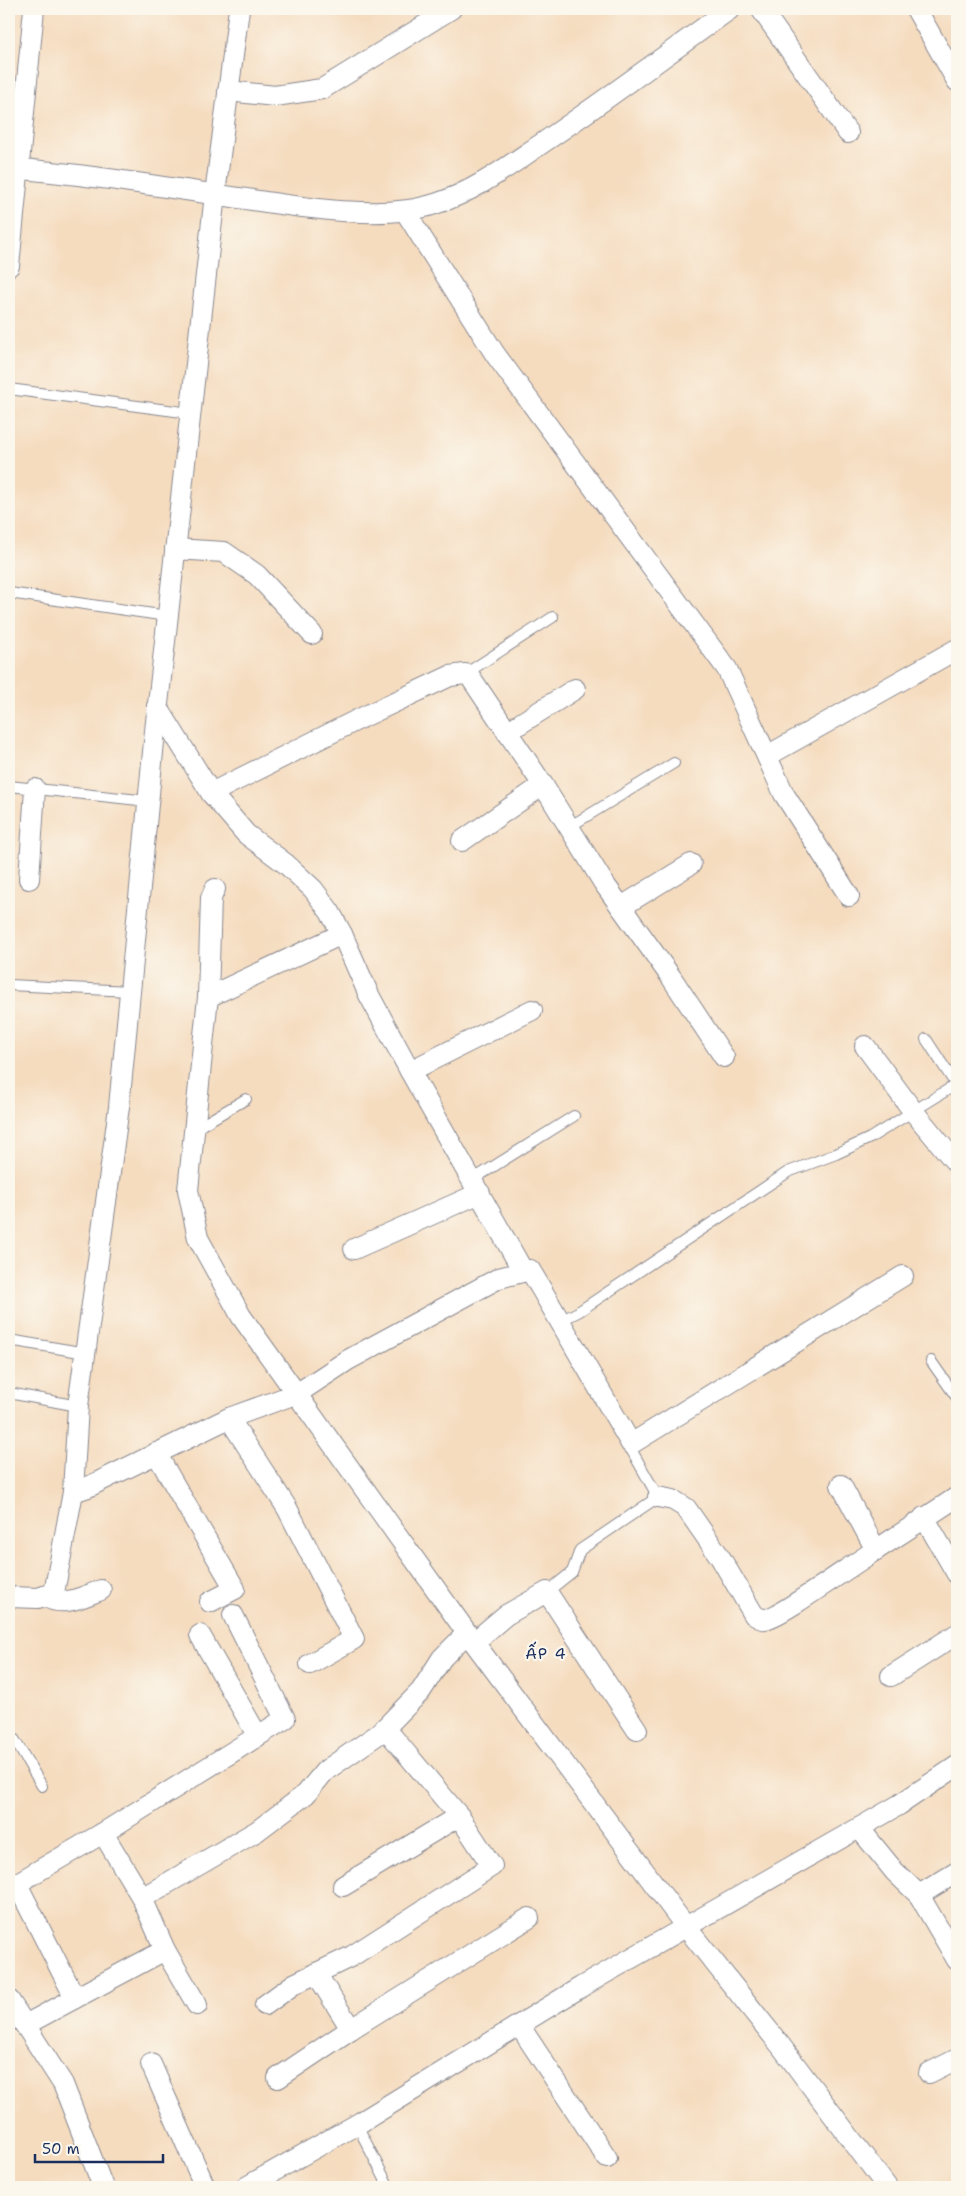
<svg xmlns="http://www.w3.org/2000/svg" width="966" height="2196" font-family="'Shantell Sans',sans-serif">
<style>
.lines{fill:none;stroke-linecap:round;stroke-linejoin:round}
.lane-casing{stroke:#88868e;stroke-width:12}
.street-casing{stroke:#88868e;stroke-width:22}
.lane{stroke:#fff;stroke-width:10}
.street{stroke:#fff;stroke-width:20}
.labels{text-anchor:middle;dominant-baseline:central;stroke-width:4.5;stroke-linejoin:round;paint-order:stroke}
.neighbourhood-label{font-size:16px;letter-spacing:1px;fill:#1b2f5e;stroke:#fbf7ec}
</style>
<rect width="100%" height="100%" fill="#fbf7ec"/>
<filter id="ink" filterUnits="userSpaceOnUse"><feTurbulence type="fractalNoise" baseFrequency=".02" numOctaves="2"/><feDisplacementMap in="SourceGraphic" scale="10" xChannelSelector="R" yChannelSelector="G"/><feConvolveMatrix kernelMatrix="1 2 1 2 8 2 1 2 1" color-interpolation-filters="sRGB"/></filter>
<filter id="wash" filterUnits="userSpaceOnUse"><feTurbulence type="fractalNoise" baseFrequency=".0096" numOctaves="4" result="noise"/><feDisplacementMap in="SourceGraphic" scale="20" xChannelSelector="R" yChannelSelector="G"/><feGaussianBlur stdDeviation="1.12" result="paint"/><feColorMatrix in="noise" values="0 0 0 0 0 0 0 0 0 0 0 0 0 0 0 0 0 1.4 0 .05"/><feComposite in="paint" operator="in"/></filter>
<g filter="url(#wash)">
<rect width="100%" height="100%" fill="#f5dcbf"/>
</g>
<g filter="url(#ink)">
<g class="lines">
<defs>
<g id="lane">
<polyline points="9,389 190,413"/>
<polyline points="9,593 167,616"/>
<polyline points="465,674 553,617"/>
<polyline points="9,786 148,801"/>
<polyline points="569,827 674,763"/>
<polyline points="9,985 130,991"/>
<polyline points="926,1039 956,1085"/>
<polyline points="195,1129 246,1099"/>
<polyline points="472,1180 574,1116"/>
<polyline points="560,1321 578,1312 788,1172 836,1154 870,1138 957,1084"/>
<polyline points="9,1340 86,1353"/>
<polyline points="931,1361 957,1398"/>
<polyline points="9,1393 78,1406"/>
<polyline points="547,1592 572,1572 580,1550 658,1497 632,1451 631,1444"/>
<polyline points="10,1732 42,1786"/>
<polyline points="357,2125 389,2187"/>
</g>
<g id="street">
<polyline points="761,9 848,133"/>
<polyline points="916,9 957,81"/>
<polyline points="228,91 275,96 322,89 451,9"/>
<path d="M9,168C86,174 163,187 239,198C296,206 381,222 435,204C474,192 507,167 541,144C605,101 667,54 730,9"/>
<polyline points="405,211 495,354 727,669 784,794 849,896"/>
<polyline points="9,266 34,9"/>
<polyline points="175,549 224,552 257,575 312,634"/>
<polyline points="157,706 211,793 246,834 286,864 313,889 330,912 342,934 369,995 410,1071 523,1271"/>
<polyline points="507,732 575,689"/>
<polyline points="767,756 957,649"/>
<polyline points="211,793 357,720 450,676 465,674 469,675 543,785 603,882 671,977 724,1057"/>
<polyline points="462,841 543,785"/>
<polyline points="29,879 35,789"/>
<polyline points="215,889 211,898 208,997 188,1190 198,1238 241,1316 467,1633 686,1927 781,2046 887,2187"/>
<polyline points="621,907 691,864"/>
<polyline points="208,997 342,934"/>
<polyline points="865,1046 913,1111 957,1164"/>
<polyline points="410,1071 532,1010"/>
<polyline points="354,1249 480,1193"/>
<polyline points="229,1418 287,1508 354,1639 310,1664"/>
<polyline points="156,1453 235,1589 210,1602"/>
<polyline points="841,1485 876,1550 957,1497"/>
<polyline points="73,1492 88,1487 229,1418 298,1393 348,1360 499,1278 530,1270 536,1280 631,1444 903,1276"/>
<path d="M658,1497L673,1500L686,1508L720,1557L754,1615C758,1617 761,1620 765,1619C779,1618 857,1561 876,1550"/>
<polyline points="924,1517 957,1574"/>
<path d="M44,1596C63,1608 82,1597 101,1590"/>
<polyline points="9,1597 38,1598 54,1593 73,1492 78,1406 119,1107 155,731 215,194 239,9"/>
<polyline points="200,1635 257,1735"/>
<polyline points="474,1642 506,1615 547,1592 637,1730"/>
<polyline points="891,1676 957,1634"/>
<polyline points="859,1828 895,1872 919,1895 957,1960"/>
<polyline points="103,1833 142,1898 257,1831 306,1794 325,1771 380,1733 421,1691 442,1658 467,1633"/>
<polyline points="17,1884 75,1998"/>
<polyline points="343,1886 459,1816"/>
<polyline points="9,1888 103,1833 285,1719 233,1615"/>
<polyline points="919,1895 957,1872"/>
<polyline points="142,1898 165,1950 197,2005"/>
<polyline points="316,1973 351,2029"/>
<polyline points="9,2000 63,2084 103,2187"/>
<polyline points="265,2005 294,1984 352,1956 492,1866 459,1816 385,1728"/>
<polyline points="25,2025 165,1950"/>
<polyline points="519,2025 607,2158"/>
<polyline points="151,2064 205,2187"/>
<polyline points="929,2073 957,2059"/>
<polyline points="278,2078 351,2029 529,1918"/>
<polyline points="246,2187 361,2122 581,1987 899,1805 957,1766"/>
</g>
</defs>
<!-- lane casing -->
<use href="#lane" class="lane-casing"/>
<!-- street casing -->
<use href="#street" class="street-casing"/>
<!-- lane -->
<use href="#lane" class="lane"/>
<!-- street -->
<use href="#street" class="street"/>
</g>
</g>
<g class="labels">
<!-- neighbourhood labels -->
<g class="neighbourhood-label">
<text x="546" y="1653">ẤP 4</text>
</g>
</g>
<!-- margin -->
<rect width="966" height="2196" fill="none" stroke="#fbf7ec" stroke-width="30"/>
<!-- scale -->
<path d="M35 2154v8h128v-8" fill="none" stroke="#1b2f5e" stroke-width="2.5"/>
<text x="42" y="2154" font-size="15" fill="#1b2f5e" stroke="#fbf7ec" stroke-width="4" paint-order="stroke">50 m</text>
</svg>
